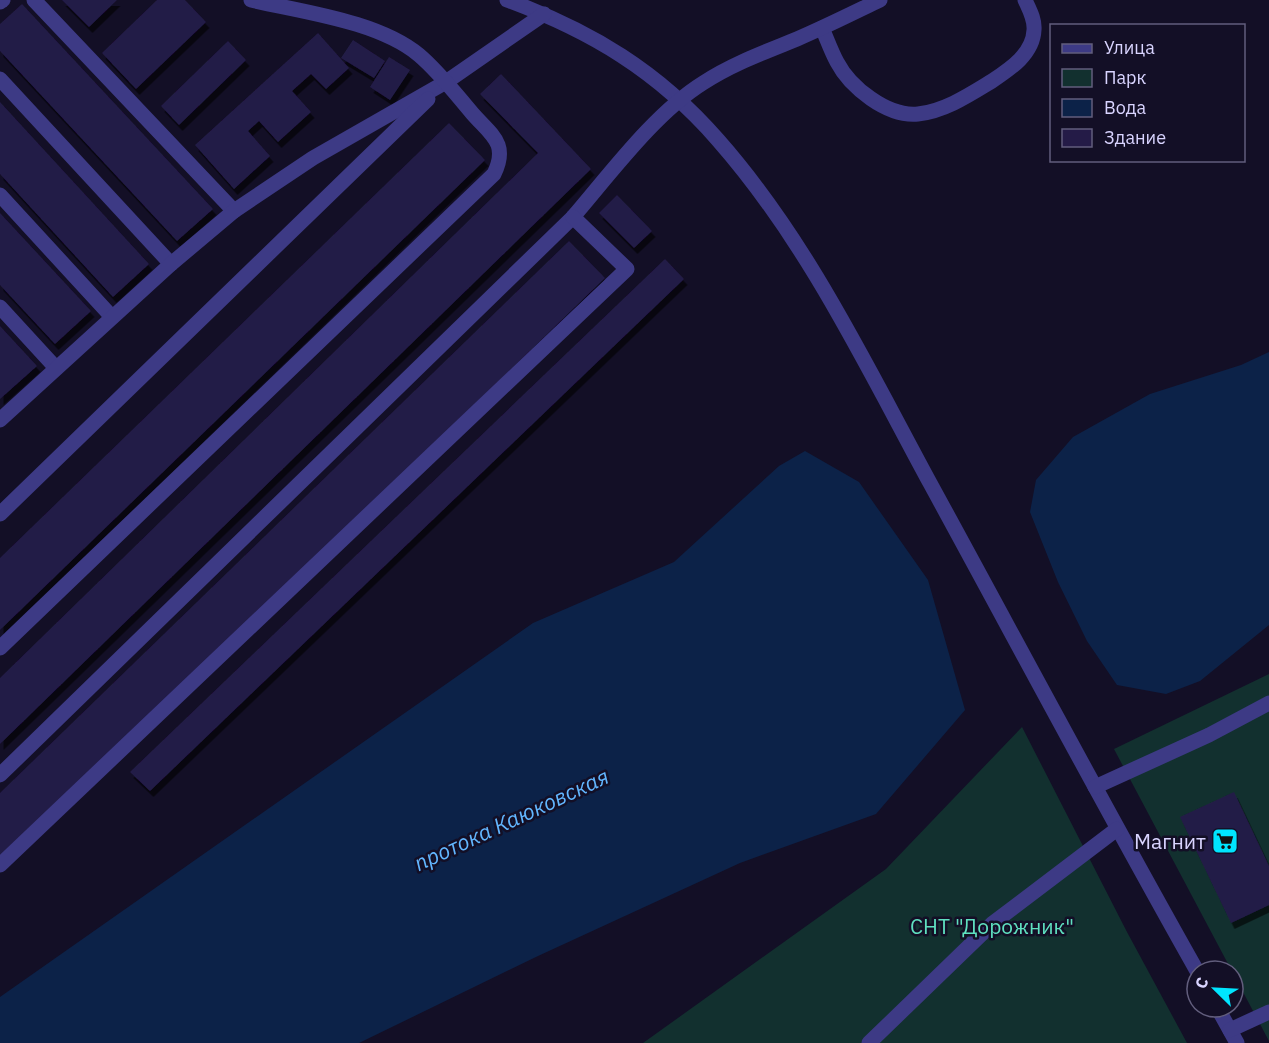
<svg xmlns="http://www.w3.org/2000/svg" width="1269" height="1043" font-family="'IBM Plex Sans',sans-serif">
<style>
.green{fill:#12302f}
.water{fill:#0c2248}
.building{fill:#241b47;filter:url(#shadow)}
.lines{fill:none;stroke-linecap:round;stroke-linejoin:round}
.minor{stroke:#3d3a85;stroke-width:15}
.labels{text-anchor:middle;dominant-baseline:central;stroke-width:5;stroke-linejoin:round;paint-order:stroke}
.poi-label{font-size:21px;fill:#d9d4ff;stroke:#130f26;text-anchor:end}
.park-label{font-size:21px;fill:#5fe0c0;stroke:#130f26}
.water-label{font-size:22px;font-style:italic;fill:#62b6ff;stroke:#130f26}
</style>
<defs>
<filter id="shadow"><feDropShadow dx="3.5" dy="6" stdDeviation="0" flood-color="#0009"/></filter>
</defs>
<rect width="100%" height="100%" fill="#130f26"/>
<!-- green -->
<g class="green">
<polygon points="1269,674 1269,1041 1114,749"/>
<polygon points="1022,727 1127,932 1187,1043 643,1043 886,869"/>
</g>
<!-- water -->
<g class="water">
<polygon points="1269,352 1269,625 1200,681 1166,694 1117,685 1087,641 1058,582 1030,512 1036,480 1073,437 1150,394 1241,365"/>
<polygon points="805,451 859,482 928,580 965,710 876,814 740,863 538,956 359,1043 0,1043 0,997 533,623 674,562 779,466"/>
</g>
<!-- building -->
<g class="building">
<polygon points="62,0 117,0 89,27"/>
<polygon points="157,0 185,0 206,22 136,89 102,53"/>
<polygon points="22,4 213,209 177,241 0,51 0,24"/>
<polygon points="318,33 349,68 326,89 311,74 292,91 311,112 278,142 259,121 248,131 270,156 234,189 195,145"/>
<polygon points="353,40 385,61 374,78 341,58"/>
<polygon points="228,41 246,60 179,125 161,106"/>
<polygon points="389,57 410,70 390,100 370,87"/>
<polygon points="501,74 591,169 0,744 0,678 538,153 480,94"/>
<polygon points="0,102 149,264 113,297 0,174"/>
<polygon points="449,123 485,160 0,630 0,558"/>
<polygon points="617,195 652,231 634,248 599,213"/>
<polygon points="0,213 91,311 55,344 0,285"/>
<polygon points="569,241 605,278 0,864 0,793"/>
<polygon points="665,259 684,279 150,791 130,772"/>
<polygon points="0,326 37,366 0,399"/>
<polygon points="1234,792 1269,866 1269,905 1231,923 1180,817"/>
</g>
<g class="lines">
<!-- minor -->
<g class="minor">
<polyline points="34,0 234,211"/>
<path d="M507,0C591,31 658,71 718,140C807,241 866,365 930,483C1019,646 1106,810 1197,971"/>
<polyline points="0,2 3,0"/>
<path d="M822,28C827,39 831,51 837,62C850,87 887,117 918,114C945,111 969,95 992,81C1010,69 1033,54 1034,30C1035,19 1029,9 1025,0"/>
<polyline points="0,79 171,264"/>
<polyline points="0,195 112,317"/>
<polyline points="0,307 56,368"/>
<polyline points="0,420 171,264 234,211 313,158 446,82 544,14"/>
<polyline points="0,514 428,99"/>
<path d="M0,648L494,174C509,143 491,135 472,113C455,93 439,72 419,55C378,21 302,12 251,0"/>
<path d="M0,775L573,217C610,174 655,113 703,83C732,64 765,52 797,39C825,27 853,13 880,0"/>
<polyline points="1095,787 1209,735 1269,703"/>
<polyline points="0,865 627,269 573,217"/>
<polyline points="1217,1007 1237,1043"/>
<polyline points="1230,1030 1269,1012"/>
<polyline points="869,1043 993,923 1117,829"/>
</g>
</g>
<!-- icons -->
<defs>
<symbol id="supermarket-square" viewBox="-11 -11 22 22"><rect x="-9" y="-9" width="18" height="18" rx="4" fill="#00e5ff" stroke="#130f26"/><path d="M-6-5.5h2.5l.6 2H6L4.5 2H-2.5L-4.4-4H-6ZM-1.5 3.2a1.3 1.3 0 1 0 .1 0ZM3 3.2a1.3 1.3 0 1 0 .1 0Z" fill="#111"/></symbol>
</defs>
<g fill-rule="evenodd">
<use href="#supermarket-square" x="1210" y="826" width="30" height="30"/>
</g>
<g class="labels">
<!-- poi labels -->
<g class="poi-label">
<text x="1206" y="841">Магнит</text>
</g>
<!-- park labels -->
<g class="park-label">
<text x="992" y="926">СНТ "Дорожник"</text>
</g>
<!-- water labels -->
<g class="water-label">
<text transform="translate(511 819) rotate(-25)">протока Каюковская</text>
</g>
</g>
<!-- legend -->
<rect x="1050" y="24" width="195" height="138" fill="#130f26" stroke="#625e7d" stroke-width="1.5"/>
<rect x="1062" y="44" width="30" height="9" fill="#3d3a85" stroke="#625e7d" stroke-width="1.5"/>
<text x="1104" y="54" font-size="18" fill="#d9d4ff">Улица</text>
<rect x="1062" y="69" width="30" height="18" fill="#12302f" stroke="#625e7d" stroke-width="1.5"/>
<text x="1104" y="84" font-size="18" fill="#d9d4ff">Парк</text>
<rect x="1062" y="99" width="30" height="18" fill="#0c2248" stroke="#625e7d" stroke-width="1.5"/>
<text x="1104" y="114" font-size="18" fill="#d9d4ff">Вода</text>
<rect x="1062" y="129" width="30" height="18" fill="#241b47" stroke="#625e7d" stroke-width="1.5"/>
<text x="1104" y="144" font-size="18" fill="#d9d4ff">Здание</text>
<!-- north arrow -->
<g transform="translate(1215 989) rotate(294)"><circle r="28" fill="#130f26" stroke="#625e7d" stroke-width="1.5"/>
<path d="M0-4.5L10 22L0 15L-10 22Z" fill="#00e5ff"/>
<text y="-9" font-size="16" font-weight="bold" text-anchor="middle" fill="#d9d4ff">С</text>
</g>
</svg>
